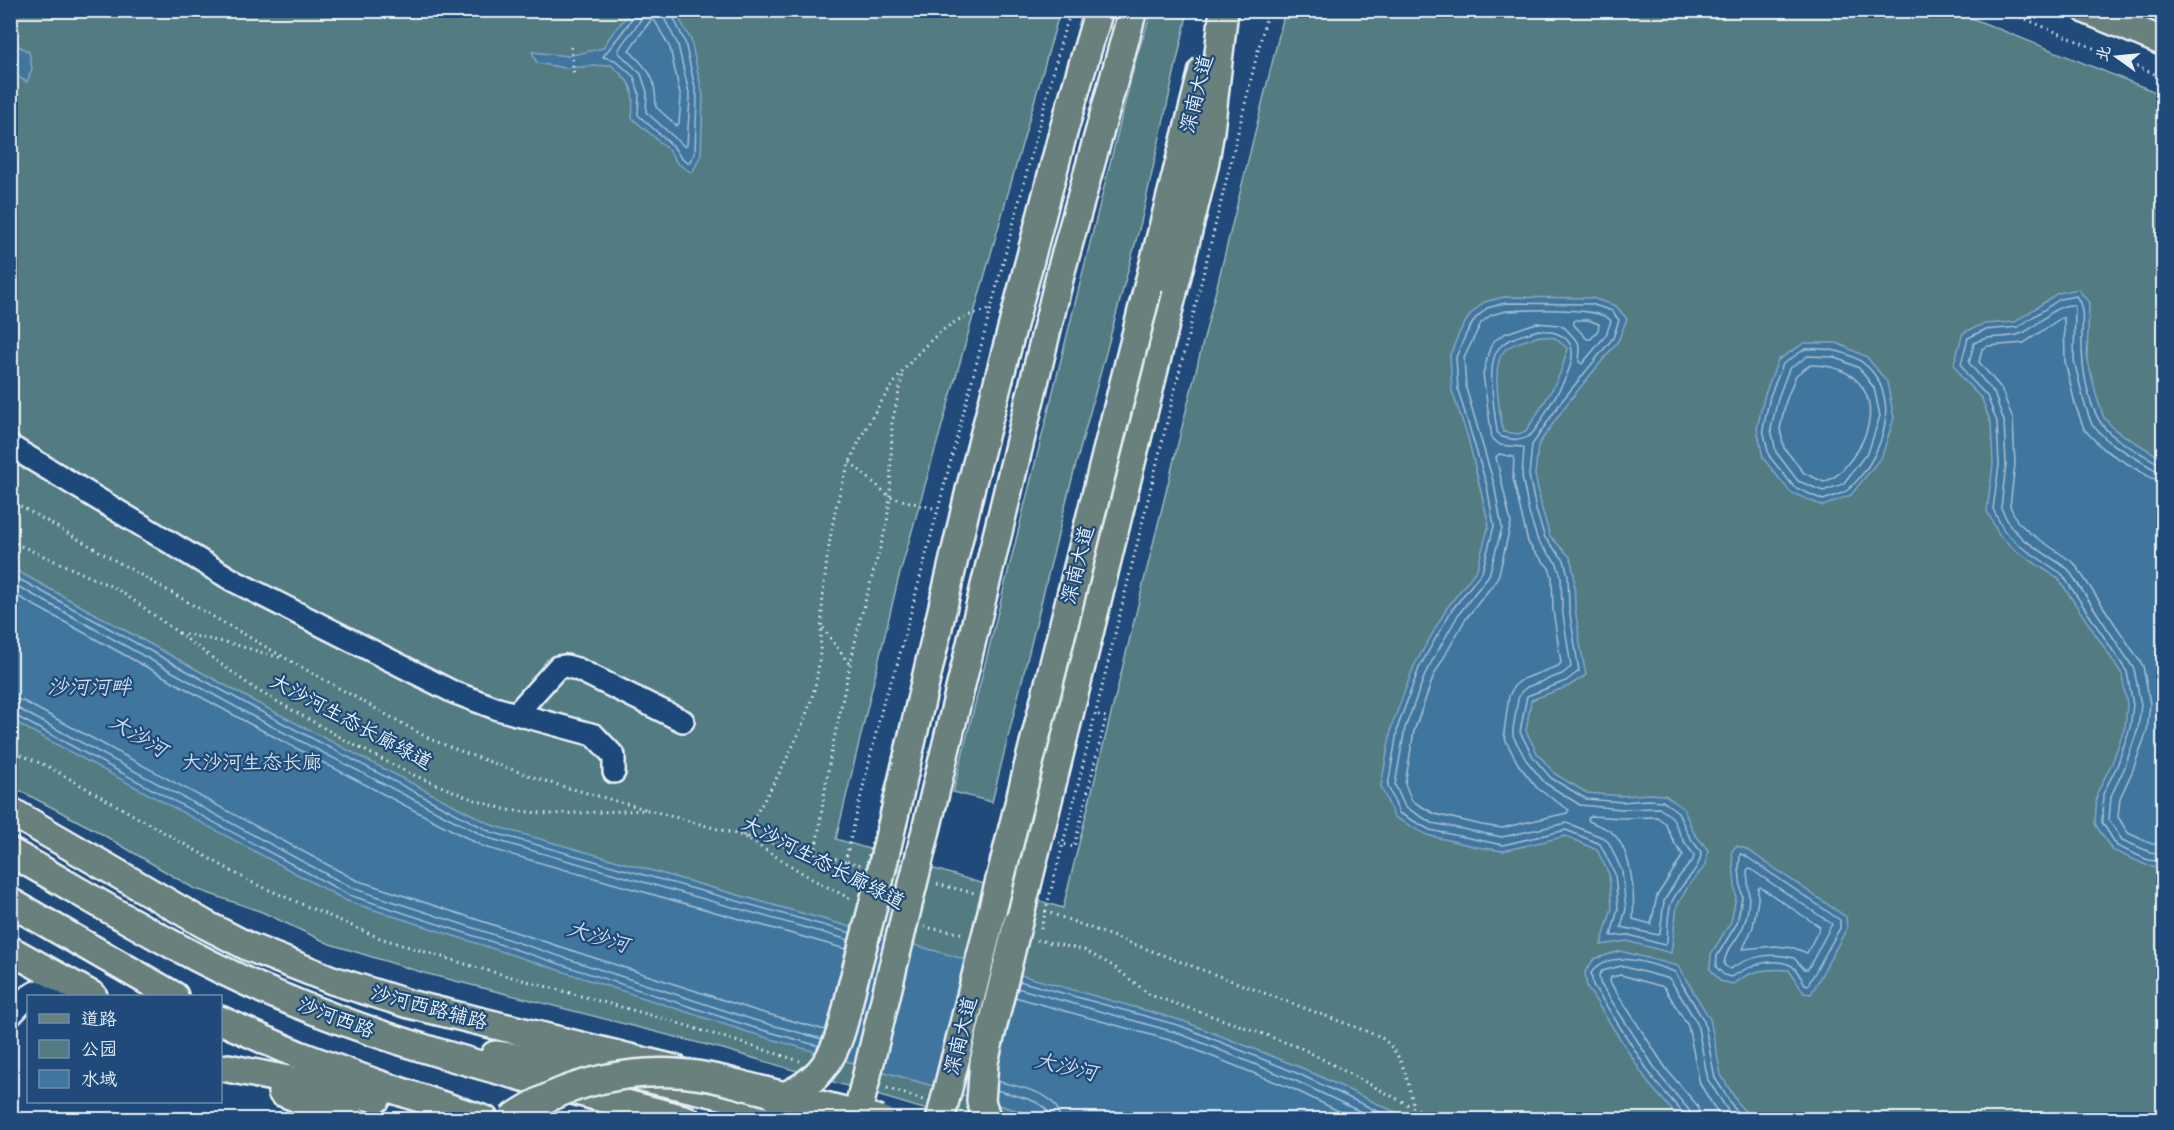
<svg xmlns="http://www.w3.org/2000/svg" width="2174" height="1130" font-family="'Architects Daughter','LXGW WenKai TC',sans-serif">
<style>
.green{fill:#527b82;stroke:#9db6bd;stroke-width:1.5}
.water{fill:#41769e;stroke:#84a7c2;stroke-width:1.5;fill-rule:evenodd}
.lines{fill:none;stroke-linecap:round;stroke-linejoin:round}
.shore{stroke:#a5c0d4;stroke-width:1.5}
.minor-casing{stroke:#e8f1f8;stroke-width:26}
.major-casing{stroke:#e8f1f8;stroke-width:32}
.path{stroke:#e8f1f8;stroke-width:3;stroke-dasharray:1.5 4.5;stroke-linecap:butt}
.minor{stroke:#1f4a7a;stroke-width:21}
.major{stroke:#6a807c;stroke-width:27}
.major-bridge-casing{stroke:#e8f1f8;stroke-width:32;stroke-linecap:butt}
.path-bridge{stroke:#e8f1f8;stroke-width:3;stroke-dasharray:1.5 4.5;stroke-linecap:butt}
.major-bridge{stroke:#6a807c;stroke-width:27}
.labels{text-anchor:middle;dominant-baseline:central;stroke-width:4.5;stroke-linejoin:round;paint-order:stroke}
.street-label{font-size:20px;fill:#e8f1f8;stroke:#1f4a7a}
.park-label{font-size:20px;fill:#d2dfe6;stroke:#1f4a7a}
.water-label{font-size:21px;font-style:italic;fill:#cfdfea;stroke:#1f4a7a}
</style>
<rect width="100%" height="100%" fill="#1f4a7a"/>
<filter id="ink" filterUnits="userSpaceOnUse"><feTurbulence type="fractalNoise" baseFrequency=".0167" numOctaves="2"/><feDisplacementMap in="SourceGraphic" scale="12" xChannelSelector="R" yChannelSelector="G"/><feConvolveMatrix kernelMatrix="1 2 1 2 8 2 1 2 1" color-interpolation-filters="sRGB"/></filter>
<g filter="url(#ink)">
<!-- green -->
<g class="green">
<polygon points="10,11 1060,11 898,580 836,839 1063,908 1285,11 1954,11 2163,95 2163,1119 957,1119 723,1049 424,973 330,944 262,912 193,888 95,830 11,786"/>
<polygon points="1152,11 1188,11 1141,222 1068,494 992,802 953,792 1137,55"/>
</g>
<!-- water -->
<g class="water">
<path d="M632,10L675,11L691,40L703,96L701,155L692,173L677,163L669,150L632,118C634,88 634,85 611,65L565,68L537,63L532,52L568,56L603,48L611,35Z"/>
<polygon points="10,41 29,52 32,69 27,82 11,73"/>
<polygon points="2078,289 2089,303 2087,357 2097,398 2104,418 2115,430 2163,459 2163,868 2146,865 2112,850 2095,824 2097,793 2112,763 2125,727 2127,705 2122,674 2058,578 2016,551 1999,535 1987,511 1993,464 1991,424 1982,399 1962,378 1954,364 1963,333 1983,324 2015,322 2058,293"/>
<path d="M1504,297L1592,298L1616,306L1627,319L1618,341L1566,405L1538,445L1535,475L1542,509L1550,536L1570,557L1574,574L1575,607L1580,644L1586,675L1569,686L1531,700L1526,731L1537,753L1555,774L1587,793L1622,796L1649,794L1665,795L1683,808L1694,833L1708,850L1706,865L1689,885L1677,906L1671,953L1627,941L1601,945L1612,908L1609,874L1597,850L1566,836L1503,851L1477,847L1427,835L1394,817L1381,786L1392,725L1414,666L1447,608L1477,569L1489,525L1468,438L1452,391L1450,355L1460,331L1470,315L1484,302ZM1540,336L1555,338L1567,348C1563,379 1542,405 1526,431L1519,434L1503,432C1500,413 1490,363 1505,350C1513,342 1530,339 1540,336Z"/>
<polygon points="1804,343 1837,343 1867,357 1887,382 1894,418 1882,456 1851,495 1823,506 1790,492 1763,458 1757,428 1765,394 1778,360"/>
<polygon points="10,567 261,705 494,826 1183,1021 1302,1068 1410,1119 1046,1119 751,1033 347,901 11,720"/>
<path d="M1736,846L1746,849L1846,917L1847,928L1811,994L1804,993L1789,970C1767,968 1751,970 1733,984L1720,981L1710,969L1711,954L1731,922L1736,897L1732,851Z"/>
<polygon points="1620,951 1678,966 1710,1019 1721,1075 1739,1105 1753,1119 1680,1119 1649,1084 1587,987 1585,972 1594,959"/>
</g>
<g class="lines">
<!-- shore -->
<g class="shore">
<path d="M635,10C634,21 610,46 603,57L615,60L634,77L639,93L638,115L673,146L681,158L689,163L695,153L697,97L685,42L670,10"/>
<path d="M643,10C642,27 623,37 618,52L641,74L647,92L646,112L685,147L687,145L690,97L678,45L664,18L663,10"/>
<path d="M651,20L655,21L670,48L681,98L679,123L677,126L656,107C655,73 651,74 629,50Z"/>
<path d="M1505,303L1591,304L1612,311L1619,320L1613,338L1561,402L1532,445L1529,475L1536,510L1545,538L1564,560L1568,575L1569,608L1579,671L1566,681L1527,696L1520,732L1533,757L1551,778L1586,799L1622,802L1649,800L1663,801L1678,812L1689,836L1701,852C1701,872 1678,884 1671,904C1667,915 1668,930 1667,942L1664,945L1629,935L1611,936L1618,908L1615,874L1600,844L1566,830L1503,845L1430,830L1399,813L1388,786L1398,726L1419,668L1451,611L1482,572L1494,526L1487,486L1458,390L1456,357L1466,334L1475,319L1487,308Z"/>
<path d="M1506,311C1526,310 1600,306 1611,321L1606,335L1582,364L1579,362L1580,349L1578,342L1565,328L1559,325L1536,323L1504,334L1494,341L1490,348L1483,374L1492,438L1500,445L1522,447L1524,449L1522,476L1529,513L1538,541L1557,564L1561,576L1562,608L1571,667L1562,674L1527,687L1521,692L1518,699L1513,729V736L1526,760L1545,783L1580,805L1621,809L1659,808L1672,817L1683,840L1694,855L1693,860L1678,878L1664,901L1660,933L1658,935L1621,927L1626,909L1622,871L1609,843L1604,838L1567,823L1502,837L1432,823L1405,807L1395,785L1405,728L1426,672L1458,615L1489,575L1502,528L1494,484L1466,388L1464,358L1481,323L1491,315Z"/>
<polygon points="1577,320 1588,320 1599,324 1598,330 1591,339 1587,339 1574,325 1574,321"/>
<path d="M1539,330C1594,334 1568,376 1550,405C1544,414 1538,430 1529,436C1521,442 1511,439 1502,437L1497,432C1495,411 1484,360 1501,346C1510,337 1527,334 1539,330Z"/>
<path d="M1805,349C1899,343 1907,434 1849,489C1843,494 1831,497 1823,500L1794,487L1769,456L1763,429L1770,396L1783,364Z"/>
<polygon points="1808,356 1834,357 1859,368 1874,388 1880,416 1869,450 1843,484 1823,491 1798,481 1776,452 1771,429 1778,398 1789,369"/>
<path d="M1810,365C1870,364 1886,414 1852,458C1842,471 1839,476 1824,482L1804,473L1784,448L1780,429L1786,401L1796,375Z"/>
<polygon points="1499,454 1514,457 1513,478 1528,542 1533,550 1549,568 1552,577 1553,610 1561,663 1558,666 1523,679 1514,686 1509,696 1504,732 1506,741 1518,764 1537,788 1569,810 1567,813 1502,828 1482,825 1435,814 1412,801 1405,784 1414,731 1434,675 1465,620 1495,582 1499,574 1511,523 1496,457"/>
<path d="M2164,464L2158,463C2143,454 2125,446 2111,434C2087,415 2081,364 2082,335C2082,321 2085,308 2076,296L2060,299L2018,327L1984,330L1968,338L1961,364L1967,375L1987,396L1997,422L1999,465L1993,509L2004,531L2020,546L2062,574L2127,672L2133,705L2130,728L2117,766L2103,794L2102,822L2117,846L2148,860L2164,862"/>
<path d="M2164,471L2155,470L2108,441L2092,425L2084,402L2074,360L2075,308L2073,305C2052,304 2038,328 2020,334C2004,340 1990,333 1974,343L1969,363L1994,393L2004,421L2006,464L2001,508L2010,526L2024,540L2068,569L2134,669L2141,705L2138,729L2124,769L2111,796L2109,820L2122,840L2150,852L2164,854"/>
<polyline points="2164,480 2151,478 2103,449 2084,429 2075,404 2065,361 2064,318 2061,318 2024,343 1988,346 1982,349 1979,362 2001,388 2013,419 2015,464 2010,506 2017,521 2030,533 2074,563 2143,666 2150,704 2147,731 2132,772 2120,798 2118,817 2128,833 2152,844 2164,845"/>
<polyline points="10,574 258,710 491,832 851,933"/>
<polyline points="10,582 254,717 488,838 849,940"/>
<polyline points="10,592 250,724 484,847 846,949"/>
<polyline points="10,698 23,701 356,880 757,1011 825,1030"/>
<polyline points="10,707 19,709 352,888 754,1020 822,1039"/>
<polyline points="10,715 16,716 349,895 752,1027 819,1046"/>
<path d="M1591,816L1622,818L1657,817L1665,823L1675,844L1683,855L1657,896L1651,924L1633,919C1635,895 1632,847 1610,831C1604,827 1596,825 1589,821L1588,818Z"/>
<path d="M1740,854L1744,855L1840,920V928L1808,985L1805,984C1801,978 1796,967 1790,965C1770,956 1748,967 1731,977L1724,975L1716,967L1717,956L1737,923L1742,897L1739,870Z"/>
<path d="M1749,868L1832,924L1808,969H1804L1794,958C1772,952 1749,956 1730,969L1724,965C1724,951 1738,940 1743,927C1751,909 1749,890 1747,871Z"/>
<polygon points="1760,887 1820,927 1807,953 1794,948 1775,946 1743,949 1753,927 1758,900 1758,889"/>
<polyline points="1019,981 1181,1026 1299,1074 1396,1120"/>
<polyline points="1017,988 1178,1033 1296,1081 1378,1120"/>
<polyline points="1015,997 1176,1042 1293,1089 1357,1120"/>
<path d="M998,1081C1019,1088 1059,1091 1060,1120"/>
<path d="M997,1090C1013,1096 1049,1099 1051,1120"/>
<path d="M1684,1120L1683,1113L1654,1080L1593,985L1591,973C1608,948 1651,963 1675,972L1704,1021L1715,1078L1734,1108L1744,1120"/>
<polyline points="1692,1120 1689,1110 1660,1076 1600,983 1599,975 1602,971 1621,966 1670,979 1697,1023 1708,1080 1734,1120"/>
<polyline points="1701,1120 1697,1105 1667,1070 1610,982 1611,977 1621,975 1664,987 1688,1026 1700,1084 1722,1120"/>
</g>
<defs>
<g id="minor">
<polyline points="10,446 234,581 453,692 498,709 594,735 614,756 614,772"/>
<polyline points="516,714 558,667 566,666 577,669 683,721"/>
<path d="M29,996C43,986 60,986 77,989"/>
<polyline points="10,1016 28,997"/>
</g>
<g id="major">
<polyline points="2087,10 2164,42"/>
<polyline points="1061,271 1133,10"/>
<polyline points="1148,287 1203,70"/>
<polyline points="10,811 206,925 249,947 332,980 409,1004 675,1069"/>
<path d="M10,852C97,901 182,955 274,994C407,1051 548,1083 687,1120"/>
<polyline points="879,881 970,490 1064,129 1099,10"/>
<polyline points="10,902 174,996"/>
<polyline points="1018,922 1204,166 1210,131 1224,10"/>
<polyline points="10,950 93,996"/>
<polyline points="220,1020 299,1055 375,1083 485,1120"/>
<polyline points="495,1055 611,1070 743,1100 777,1099"/>
<polyline points="228,1068 377,1098"/>
<polyline points="282,1092 354,1120"/>
</g>
</defs>
<!-- minor casing -->
<use href="#minor" class="minor-casing"/>
<!-- major casing -->
<use href="#major" class="major-casing"/>
<!-- path -->
<g class="path">
<polyline points="2004,10 2164,78"/>
<polyline points="571,47 574,76"/>
<polyline points="850,462 890,497 937,509"/>
<polyline points="10,500 287,659 430,739 465,753 551,783 645,809"/>
<polyline points="10,541 115,588 136,602 255,689 354,745 411,774 475,800 507,810 550,814 649,810 743,836 812,879 851,899"/>
<polyline points="823,628 850,665"/>
<polyline points="179,633 233,644 281,658"/>
<polyline points="10,750 49,767 251,882 380,938 475,967 665,1019 800,1061"/>
<polyline points="1075,797 1268,10"/>
<path d="M743,836C770,790 798,745 813,694C823,658 820,622 824,585C828,549 833,513 844,478C861,426 913,341 964,317C972,314 982,312 990,309"/>
<polyline points="748,837 861,865"/>
<polyline points="1059,843 1074,847 1106,717 1096,714"/>
<polyline points="815,854 830,758 850,665 860,620 887,523 890,497 892,423 903,374"/>
<polyline points="845,862 884,700 897,665 1064,31 1072,10"/>
<polyline points="937,884 974,893"/>
<path d="M1045,911L1379,1036C1404,1053 1407,1080 1414,1107"/>
<polyline points="924,927 965,934"/>
<polyline points="1037,940 1084,950 1113,966 1150,995 1250,1029 1303,1049 1437,1120"/>
<polyline points="887,1088 923,1100"/>
</g>
<!-- minor -->
<use href="#minor" class="minor"/>
<!-- major -->
<use href="#major" class="major"/>
<defs>
<g id="major-bridge">
<path d="M777,1099C796,1092 813,1082 825,1065C842,1041 846,1011 853,983C862,949 871,915 879,881"/>
<path d="M510,1120C564,1081 638,1065 703,1076C722,1079 741,1085 761,1090C801,1100 841,1110 881,1120"/>
<polyline points="856,1120 1061,271"/>
<polyline points="940,1120 1148,287"/>
<polyline points="987,1120 981,1101 984,1062 1018,922"/>
</g>
</defs>
<!-- major-bridge casing -->
<use href="#major-bridge" class="major-bridge-casing"/>
<!-- path-bridge -->
<g class="path-bridge">
<polyline points="867,862 895,751"/>
<polyline points="1041,929 1075,797"/>
</g>
<!-- major-bridge -->
<use href="#major-bridge" class="major-bridge"/>
</g>
</g>
<g class="labels">
<!-- street labels -->
<g class="street-label">
<text transform="translate(1197 94) rotate(-76)">深南大道</text>
<text transform="translate(1078 565) rotate(-76)">深南大道</text>
<text transform="translate(351 722) rotate(28)">大沙河生态长廊绿道</text>
<text transform="translate(823 863) rotate(27)">大沙河生态长廊绿道</text>
<text transform="translate(429 1008) rotate(15)">沙河西路辅路</text>
<text transform="translate(336 1018) rotate(21)">沙河西路</text>
<text transform="translate(961 1036) rotate(-76)">深南大道</text>
</g>
<!-- park labels -->
<g class="park-label">
<text x="252" y="763">大沙河生态长廊</text>
</g>
<!-- water labels -->
<g class="water-label">
<text x="89" y="687">沙河河畔</text>
<text transform="translate(138 736) rotate(31)">大沙河</text>
<text transform="translate(598 937) rotate(17)">大沙河</text>
<text transform="translate(1066 1067) rotate(13)">大沙河</text>
</g>
</g>
<!-- margin -->
<rect width="2174" height="1130" fill="none" stroke="#1f4a7a" stroke-width="36"/>
<rect x="18" y="18" width="2138" height="1094" fill="none" stroke="#e8f1f8" stroke-width="2" filter="url(#ink)"/>
<!-- legend -->
<rect x="27" y="995" width="195" height="108" fill="#1f4a7a" stroke="#6f8dac" stroke-width="1.5"/>
<rect x="39" y="1014" width="30" height="9" fill="#6a807c" stroke="#6f8dac" stroke-width="1.5"/>
<text x="81" y="1025" font-size="18" fill="#e8f1f8">道路</text>
<rect x="39" y="1040" width="30" height="18" fill="#527b82" stroke="#6f8dac" stroke-width="1.5"/>
<text x="81" y="1055" font-size="18" fill="#e8f1f8">公园</text>
<rect x="39" y="1070" width="30" height="18" fill="#41769e" stroke="#6f8dac" stroke-width="1.5"/>
<text x="81" y="1085" font-size="18" fill="#e8f1f8">水域</text>
<!-- north arrow -->
<g transform="translate(2117 57) rotate(285)" stroke="#1f4a7a" stroke-width="4.5" paint-order="stroke">
<path d="M0-4.5L10 22L0 15L-10 22Z" fill="#e8f1f8"/>
<text y="-9" font-size="16" font-weight="bold" text-anchor="middle" fill="#e8f1f8">北</text>
</g>
</svg>
